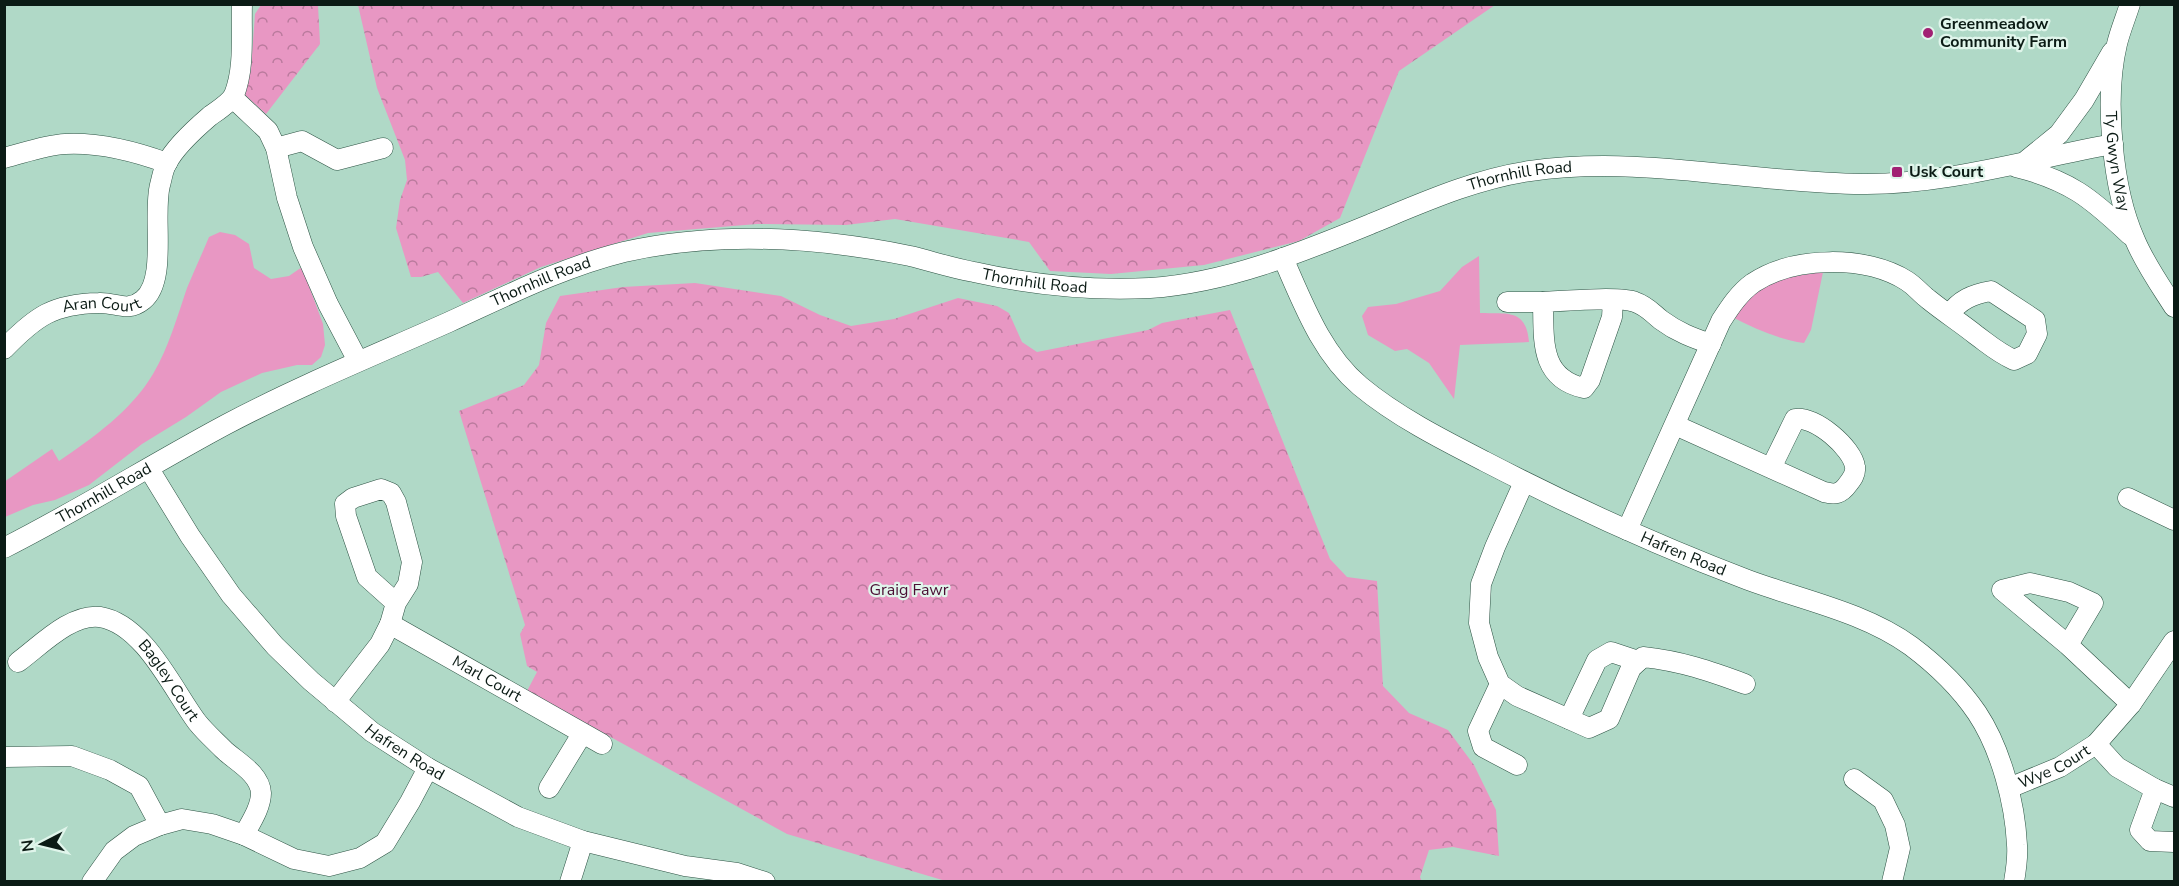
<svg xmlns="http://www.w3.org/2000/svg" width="2179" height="886" font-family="'Nunito Sans',sans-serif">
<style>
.grass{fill:#e897c3}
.forest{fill:url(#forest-crowns)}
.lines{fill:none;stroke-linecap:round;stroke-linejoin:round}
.minor-casing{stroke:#2d5344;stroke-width:21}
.minor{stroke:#fff;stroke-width:20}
.poi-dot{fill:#a12173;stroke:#e0f5eb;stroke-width:2}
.labels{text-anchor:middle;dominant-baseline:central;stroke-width:4.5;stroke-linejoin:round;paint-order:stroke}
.poi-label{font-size:16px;font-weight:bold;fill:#0b1b15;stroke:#e0f5eb;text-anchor:start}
.street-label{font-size:16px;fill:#0b1b15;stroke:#e0f5eb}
.park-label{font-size:16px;fill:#4b0e34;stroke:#e0f5eb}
</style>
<defs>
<pattern id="forest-crowns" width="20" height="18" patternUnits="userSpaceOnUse" patternTransform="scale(1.5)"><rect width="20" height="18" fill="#e897c3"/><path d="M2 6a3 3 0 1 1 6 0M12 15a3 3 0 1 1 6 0" fill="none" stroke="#ba7a9d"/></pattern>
</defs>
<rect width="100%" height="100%" fill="#b0d9c7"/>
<!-- grass -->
<g class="grass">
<path d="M220,232L235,235L249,244L254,268L271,279L289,276L302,267L323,324L325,345L321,357L312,365H297L262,373L221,392L186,417L142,444L89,485L55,500L33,505L5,517L4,482L52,449L59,461C94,437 131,411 153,374C169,347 177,317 187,288C194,271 202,254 209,237Z"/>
<path d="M1479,256L1480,313C1507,314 1526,308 1529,342L1460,345L1454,399L1429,363L1407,349L1395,351L1368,335L1362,316L1368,307L1396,304L1440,291L1462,267Z"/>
<path d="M1823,272L1811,330L1804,343C1777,339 1756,329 1732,317C1761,281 1779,278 1823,272Z"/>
</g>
<!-- forest -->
<g class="forest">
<polygon points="261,5 318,5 320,44 266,114 245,95 251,69 255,14"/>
<polygon points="358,5 1495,5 1399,71 1340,218 1299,241 1204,265 1111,274 1050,271 1029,242 895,219 846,225 757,224 648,233 541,267 463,303 438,272 421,277 411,277 396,228 400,200 407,180 405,160 377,88"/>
<polygon points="695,283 781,296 820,315 851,326 894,319 958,298 997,306 1009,313 1022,342 1037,352 1148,330 1162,323 1230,310 1330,559 1347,577 1377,581 1383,686 1409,713 1448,730 1474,765 1496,810 1499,856 1453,847 1429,850 1420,877 1422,882 949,882 787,834 527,691 537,672 527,666 520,634 525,625 459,411 524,385 539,365 546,323 560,296 623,287"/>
</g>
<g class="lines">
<defs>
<g id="minor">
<path id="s1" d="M2130,4C2126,17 2120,31 2117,44C2104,98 2112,189 2135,240C2145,264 2160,285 2174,307"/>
<polyline points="233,98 268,131 276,148 287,198 303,247 328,304 358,361"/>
<polyline points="276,148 302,141 337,160 383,148"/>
<path d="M4,158C24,153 45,145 65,144C100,142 134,151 167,163"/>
<polyline points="2027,160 2059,134 2084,100 2112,52"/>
<path d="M2016,167C2069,180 2091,198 2130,235"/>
<path id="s2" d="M1283,258C1303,303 1321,353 1360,386C1396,416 1441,439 1484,461C1569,505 1658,546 1748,580C1802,600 1864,612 1911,646C1935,664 1960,688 1977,713C2001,749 2015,803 2017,845C2018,857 2016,870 2014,882"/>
<path d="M1613,300L1612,317L1590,380L1584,388C1539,378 1544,339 1543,302C1562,301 1621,296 1635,302C1647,306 1652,313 1661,320C1677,332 1693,338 1711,344"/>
<polyline points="1507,302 1543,302"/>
<path id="s3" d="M4,349C36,316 53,304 99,303C116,302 127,313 143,300C168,280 152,215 160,185C162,178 163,169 167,163C175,147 196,128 210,116C217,111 230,103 234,95C245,68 241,33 242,4"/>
<path d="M1675,425L1824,492C1835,495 1841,494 1848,484C1852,479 1856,474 1855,467C1853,448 1814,415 1795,419L1771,468"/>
<path id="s4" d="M149,469L190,536L231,595L275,646L311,681L372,732L428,768L518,817L583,841L685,866L737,873L765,882"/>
<path d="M1524,482L1495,547L1481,584L1479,623L1488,657L1500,684L1517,696L1589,728L1609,719L1631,668L1643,657C1681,661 1710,671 1745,684"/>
<polyline points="2128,498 2174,520"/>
<path d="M1627,530L1721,321C1730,307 1739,293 1753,283C1794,256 1866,255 1907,281C1915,286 1921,294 1928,299C1944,312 1961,323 1976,335C1991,346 1997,352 2014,360L2027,354L2037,334L2035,320L1991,291C1973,294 1959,300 1949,315"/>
<path id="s5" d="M4,548C81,509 152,464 227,424C299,386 375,355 449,322C506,296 563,267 624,252C717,231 816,237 910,256C931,261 952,268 974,272C1032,285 1091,291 1150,288C1227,283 1302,252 1373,223C1424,202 1475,179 1530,171C1641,155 1750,183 1862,184C1946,185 2030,159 2113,144"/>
<polyline points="390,624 396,603 367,577 346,516 345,504 353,498 381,489 391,493 396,502 412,562 408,584 396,603"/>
<polyline points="2068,645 2093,603 2069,592 2030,583 2002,590 2068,645 2131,704"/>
<path id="s6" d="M18,662C40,646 71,613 100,617C144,624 173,690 197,722C205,732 214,740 223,749C235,761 260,773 261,793C261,807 251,822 244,835"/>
<polyline points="1500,684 1478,731 1483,747 1517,765"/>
<path id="s7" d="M335,702L380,644L390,624L602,744"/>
<polyline points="1569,719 1597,660 1611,652 1638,661"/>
<polyline points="2096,744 2117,767 2155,789 2174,797"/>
<polyline points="4,757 72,756 110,770 139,786 160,825"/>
<polyline points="1854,779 1883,800 1895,825 1900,848 1892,882"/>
<polyline points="549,788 582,734"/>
<path id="s8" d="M2009,788L2060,767L2096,744L2131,704L2174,641"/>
<polyline points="2155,789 2140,830 2150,841 2174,842"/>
<polyline points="92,882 114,851 134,836 160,825 182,819 212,824 244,835 294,859 329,866 360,858 385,843 410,802 428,768"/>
<polyline points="570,882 583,841"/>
</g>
</defs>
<!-- minor casing -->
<use href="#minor" class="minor-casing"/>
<!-- minor -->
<use href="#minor" class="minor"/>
</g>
<!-- markers -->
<g class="poi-dot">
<circle cx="1928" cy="33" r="6"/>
<rect x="1891" y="166" width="12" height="12" rx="3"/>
</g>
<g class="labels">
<!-- poi labels -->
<g class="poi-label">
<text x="1940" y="24">Greenmeadow<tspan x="1940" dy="18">Community Farm</tspan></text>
<text x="1909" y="172">Usk Court</text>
</g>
<!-- street labels -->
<g class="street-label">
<text stroke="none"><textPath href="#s1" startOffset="160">Ty Gwyn Way</textPath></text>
<text stroke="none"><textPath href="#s5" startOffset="1608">Thornhill Road</textPath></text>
<text stroke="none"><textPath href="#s5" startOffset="1104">Thornhill Road</textPath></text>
<text stroke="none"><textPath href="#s5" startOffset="600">Thornhill Road</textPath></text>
<text stroke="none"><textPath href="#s3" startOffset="112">Aran Court</textPath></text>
<text stroke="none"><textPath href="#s5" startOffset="114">Thornhill Road</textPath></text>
<text stroke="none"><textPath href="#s2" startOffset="516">Hafren Road</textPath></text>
<text stroke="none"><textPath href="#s7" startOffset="207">Marl Court</textPath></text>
<text stroke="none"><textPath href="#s6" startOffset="192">Bagley Court</textPath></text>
<text stroke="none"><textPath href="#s4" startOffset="386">Hafren Road</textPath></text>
<text stroke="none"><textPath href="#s8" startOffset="50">Wye Court</textPath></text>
</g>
<!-- park labels -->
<g class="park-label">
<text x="909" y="590">Graig Fawr</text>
</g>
</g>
<!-- border -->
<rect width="2179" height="886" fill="none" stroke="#0b1b15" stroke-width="12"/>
<!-- north arrow -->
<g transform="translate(42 844) rotate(263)" stroke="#e0f5eb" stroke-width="4.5" paint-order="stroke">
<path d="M0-4.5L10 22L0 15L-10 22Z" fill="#0b1b15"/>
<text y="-9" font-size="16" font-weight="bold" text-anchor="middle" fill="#0b1b15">N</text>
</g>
</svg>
